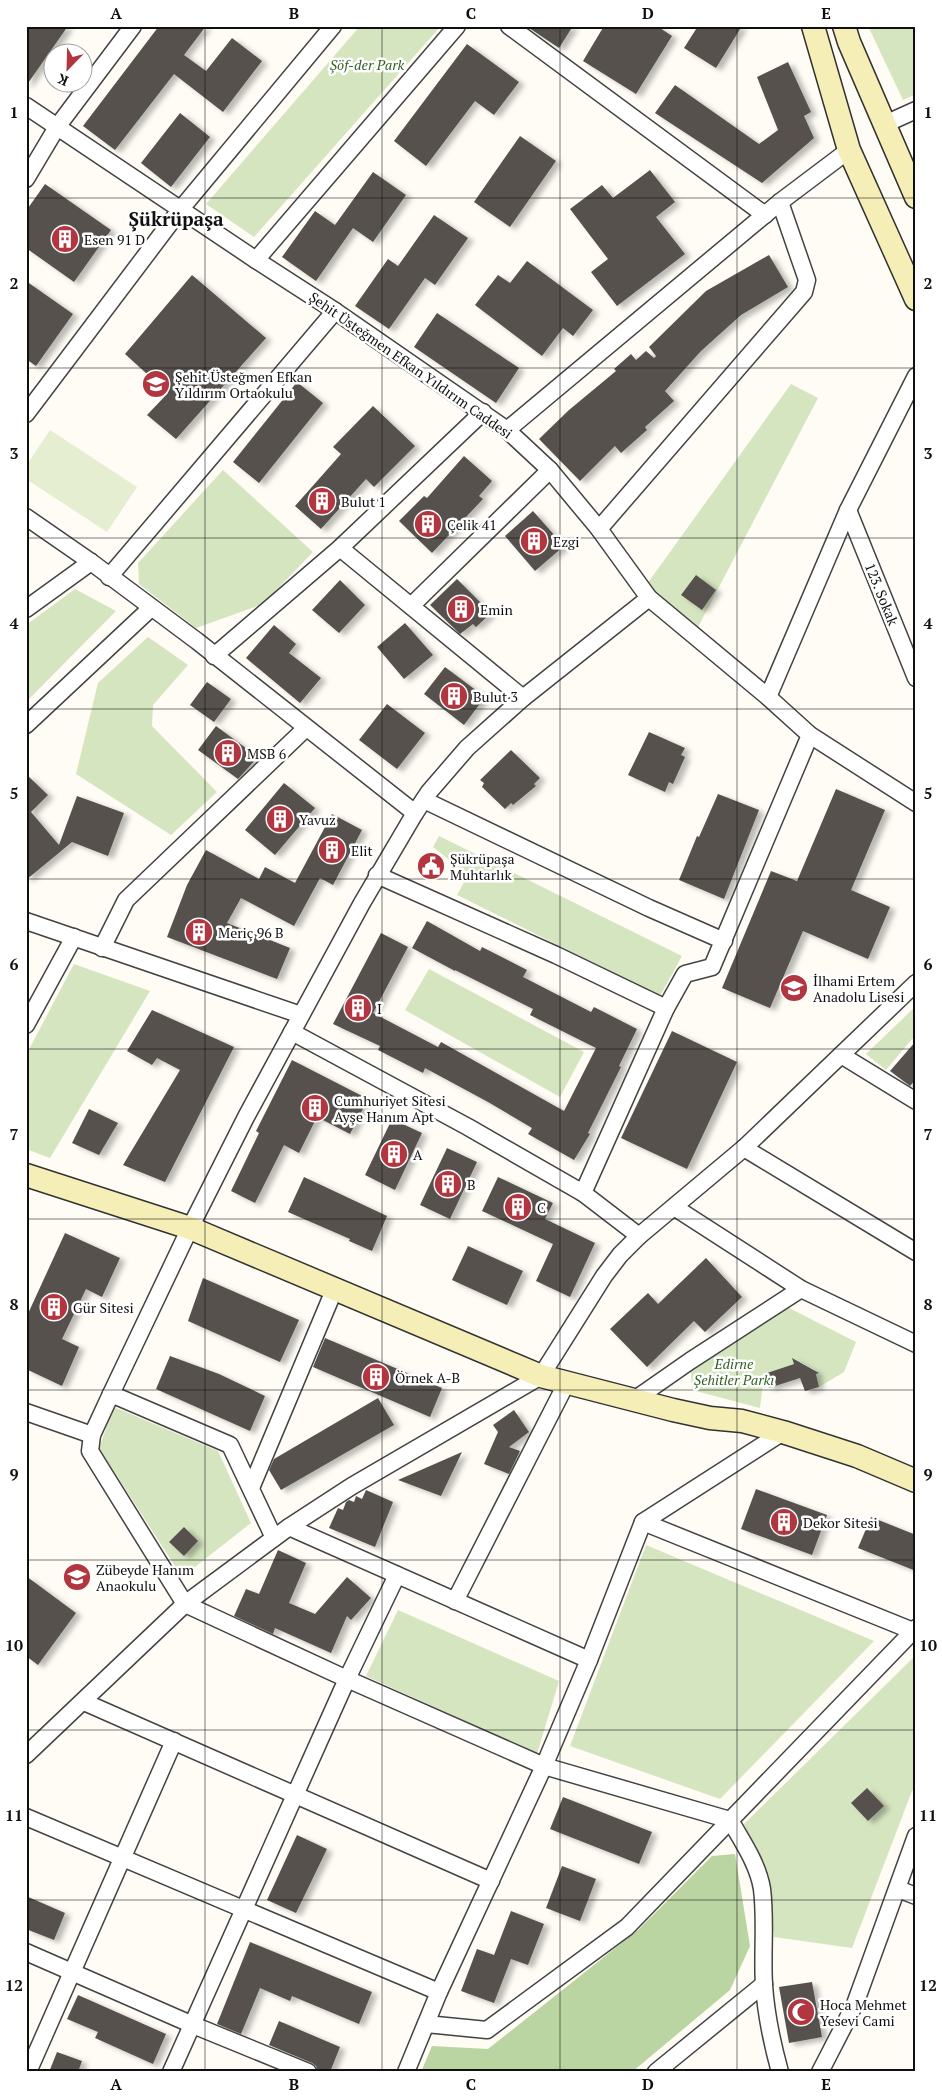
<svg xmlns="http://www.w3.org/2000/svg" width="942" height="2098" font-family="'PT Serif',serif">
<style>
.green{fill:#d5e5c0}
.forest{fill:#bad5a1}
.pitch{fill:#e5eed1}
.building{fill:#57514d;filter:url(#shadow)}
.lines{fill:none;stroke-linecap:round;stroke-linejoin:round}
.minor-casing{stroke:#434343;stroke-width:19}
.secondary-casing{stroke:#323232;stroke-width:25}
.minor{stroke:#fff;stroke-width:16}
.secondary{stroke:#f6eeb7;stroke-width:22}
.grid{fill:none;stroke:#101010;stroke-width:1;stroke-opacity:0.55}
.labels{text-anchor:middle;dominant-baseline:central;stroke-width:5;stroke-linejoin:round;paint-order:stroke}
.park-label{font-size:14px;font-style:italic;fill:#346126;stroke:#fff}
.poi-label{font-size:14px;fill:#101010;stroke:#fff;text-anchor:start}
.street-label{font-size:14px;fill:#101010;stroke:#fff}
.district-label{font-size:19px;font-weight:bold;fill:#101010;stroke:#fff}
.neatline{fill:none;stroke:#101010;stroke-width:2}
.grid-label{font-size:16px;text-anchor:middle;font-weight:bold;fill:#101010}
</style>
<defs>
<filter id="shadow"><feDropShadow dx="5.5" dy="3" stdDeviation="2.5" flood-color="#0004"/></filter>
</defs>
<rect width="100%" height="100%" fill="#fefcf4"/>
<!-- green -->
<g class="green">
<polygon points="360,26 441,26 254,237 206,204"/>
<polygon points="868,26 916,26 916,94 903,100"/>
<polygon points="791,384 818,398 697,629 647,584"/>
<polygon points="223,470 313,552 263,604 196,628 139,584 138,563"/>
<polygon points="75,589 116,611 26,702 26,625"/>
<polygon points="148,637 188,665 153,705 152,726 217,792 171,835 76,774 98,683"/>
<polygon points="439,836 682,956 660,996 457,895 468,875 433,847"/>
<polygon points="74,964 150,991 50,1158 26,1149 26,1055"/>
<polygon points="429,969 584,1052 560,1097 405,1010"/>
<polygon points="916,1006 916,1040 912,1039 886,1070 866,1054"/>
<polygon points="789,1308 856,1342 844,1372 819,1387 815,1370 800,1362 764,1374 760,1408 692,1390 690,1361"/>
<polygon points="114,1407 218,1451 251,1523 182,1577 99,1448"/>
<polygon points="646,1545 874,1641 720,1799 570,1746"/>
<polygon points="398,1610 559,1681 537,1754 366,1676"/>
<polygon points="916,1655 916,1787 912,1791 852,1948 774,1937 766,1875 744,1824"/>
</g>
<!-- forest -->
<polygon class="forest" points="735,1854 750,1946 730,1990 632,2072 421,2072 432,2046 488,2049 638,1930 712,1856"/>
<!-- pitch -->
<polygon class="pitch" points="50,430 137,487 107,532 26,479 26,466"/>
<!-- building -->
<g class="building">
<polygon points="26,26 68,26 26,86"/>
<polygon points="159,26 206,26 184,55 206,71 232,38 262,61 223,112 174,74 115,150 83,126"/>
<polygon points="526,26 573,26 559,48"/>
<polygon points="604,26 657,26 672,36 636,94 583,61"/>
<polygon points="698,26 742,26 716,68 684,48"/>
<polygon points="467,44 519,82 494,115 475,101 426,166 394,141"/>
<polygon points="788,62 811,112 804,116 814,138 762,183 655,113 675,85 759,144 778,130 757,77"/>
<polygon points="180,113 210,137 171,187 141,163"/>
<polygon points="520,136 556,161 510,227 474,202"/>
<polygon points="650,170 675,202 656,217 685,254 617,306 591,272 608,259 570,209 602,185 613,198"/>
<polygon points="373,172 406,195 373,242 353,228 316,281 282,257 315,211 335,225"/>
<polygon points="45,184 111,230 74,282 26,248 26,211"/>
<polygon points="434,215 468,238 435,285 425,278 389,329 355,306 388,259 398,266"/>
<polygon points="769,255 788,287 741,315 701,351 665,391 674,401 645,427 647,430 621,453 615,446 580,481 539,439 569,410 616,371 614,369 631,354 636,360 646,351 654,358 656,356 649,347 706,291"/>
<polygon points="527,261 593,310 573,336 563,328 542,356 475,305 498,275 510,283"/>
<polygon points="192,275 266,338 176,439 147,415 168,393 125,354"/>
<polygon points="26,281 73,314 36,366 26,359"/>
<polygon points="437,313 519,368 496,403 414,347"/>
<polygon points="297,382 323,403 259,483 233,462"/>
<polygon points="373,406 415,446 374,487 366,479 321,529 295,506 341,454 333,447"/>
<polygon points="464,456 492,481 479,496 483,499 432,553 399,521 424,496 427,498"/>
<polygon points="533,511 564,546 535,571 505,536"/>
<polygon points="696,575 716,590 702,610 681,595"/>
<polygon points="457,579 491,613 476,627 473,624 460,634 430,605"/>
<polygon points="340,580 365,605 339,633 312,610"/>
<polygon points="405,623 433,655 404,679 377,647"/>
<polygon points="274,625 296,644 289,653 321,678 300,703 246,658"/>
<polygon points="445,667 485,697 464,725 424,694"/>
<polygon points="207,682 231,699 214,722 190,705"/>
<polygon points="387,704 425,733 397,769 359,740"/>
<polygon points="216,726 258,757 238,779 198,750"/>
<polygon points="649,732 685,748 681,755 685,757 673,784 669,782 665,792 628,775"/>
<polygon points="511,750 540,778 534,784 536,786 513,805 511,803 505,809 482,787 484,783 480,780"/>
<polygon points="26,774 48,795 31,812 59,845 77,796 124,813 108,856 72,842 26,880"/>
<polygon points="284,783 315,808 275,855 245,830"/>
<polygon points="836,789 885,810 851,890 890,907 868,959 803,931 770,1008 722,988 771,871 797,881"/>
<polygon points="718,794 759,810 724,899 679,880 697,836 699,837"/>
<polygon points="332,814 362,830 333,885 320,878 294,926 241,898 227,923 290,948 277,979 167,937 187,885 206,850 259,879 265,867 295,883"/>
<polygon points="427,921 480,951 482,947 527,970 523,977 591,1012 594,1007 637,1029 619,1066 621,1067 588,1133 590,1134 574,1160 528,1134 532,1128 488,1102 425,1068 423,1073 378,1050 380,1046 333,1024 381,933 408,947 373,1013 438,1047 441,1042 564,1111 596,1048 530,1015 533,1009 455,970 455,971 412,948"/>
<polygon points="152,1010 234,1047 165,1182 123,1165 180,1070 157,1058 152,1065 127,1051"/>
<polygon points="672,1031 737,1062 687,1169 621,1138"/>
<polygon points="916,1041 916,1079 910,1086 890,1071"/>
<polygon points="292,1060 368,1099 350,1134 317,1117 299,1153 284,1145 255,1203 231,1191 259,1133 256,1131"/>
<polygon points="89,1109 118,1123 99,1155 72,1143"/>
<polygon points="392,1119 422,1133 395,1190 365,1175"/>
<polygon points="447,1148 477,1162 450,1219 420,1205"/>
<polygon points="304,1177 387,1216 372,1251 349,1241 350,1239 288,1212"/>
<polygon points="498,1177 553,1203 545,1219 595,1243 570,1297 536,1281 553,1244 482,1211"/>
<polygon points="65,1233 120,1258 102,1297 86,1289 62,1339 79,1347 62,1386 26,1369 26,1318"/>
<polygon points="468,1246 523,1271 507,1305 452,1280"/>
<polygon points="706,1258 742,1297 705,1332 694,1321 647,1367 610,1329 648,1293 658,1304"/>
<polygon points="203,1278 299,1320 280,1362 188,1321"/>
<polygon points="325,1338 442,1388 430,1417 313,1367"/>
<polygon points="170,1356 219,1374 265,1396 250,1431 156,1389"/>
<polygon points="792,1358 819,1373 816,1374 819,1387 805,1391 800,1378 769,1388 764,1374 794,1364"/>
<polygon points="378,1398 394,1425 281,1490 269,1470 274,1459"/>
<polygon points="514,1410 529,1432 509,1447 520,1451 509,1474 484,1464 498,1432 493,1425"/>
<polygon points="462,1452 441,1496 398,1480"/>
<polygon points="756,1489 827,1515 812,1555 741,1529"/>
<polygon points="366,1490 393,1502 375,1547 329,1528 338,1508 343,1510 346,1502 349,1500 354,1502 356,1496 362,1499"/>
<polygon points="871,1517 916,1535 916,1571 858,1548"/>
<polygon points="184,1527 198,1541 184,1556 169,1542"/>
<polygon points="278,1550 306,1563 289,1603 315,1614 347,1577 371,1598 351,1620 347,1616 331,1653 275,1628 273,1634 234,1616 246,1589 259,1594"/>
<polygon points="26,1576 76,1613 38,1665 26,1656"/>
<polygon points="867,1788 884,1806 868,1821 851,1803"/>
<polygon points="563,1797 652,1832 639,1864 550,1829"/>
<polygon points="297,1835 327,1849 296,1913 267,1900"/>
<polygon points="562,1866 596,1879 580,1921 546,1908"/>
<polygon points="26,1896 65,1913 54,1940 26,1929"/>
<polygon points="511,1911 544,1924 528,1965 511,1959 494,2003 461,1991 477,1949 494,1955"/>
<polygon points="250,1942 372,1992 359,2024 292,1996 290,2001 260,1988 241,2034 217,2024"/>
<polygon points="812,1982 822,2037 789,2043 779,1987"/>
<polygon points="78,1995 166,2034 153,2064 95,2038 98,2032 67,2019"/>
<polygon points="279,2021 340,2047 330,2072 318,2072 316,2066 312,2063 269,2045"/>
<polygon points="57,2052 82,2061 78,2072 49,2072"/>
</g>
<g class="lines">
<defs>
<g id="minor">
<polyline points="509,26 765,215"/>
<polyline points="26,106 256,260 335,311 507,430 550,470 599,529 649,598 768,697 810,735 916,803"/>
<polyline points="885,124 916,110"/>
<polyline points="26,179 57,127 133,26"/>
<polyline points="256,260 457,26"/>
<polyline points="26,414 180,210 333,26"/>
<polyline points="507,430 780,202 849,150"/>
<polyline points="848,510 916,678"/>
<polyline points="26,517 91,562 197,641 415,813"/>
<polyline points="599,529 804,292 807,280 780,202"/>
<polyline points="340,548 523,698"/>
<polyline points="109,577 335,311"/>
<path d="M649,598L523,698L467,748L429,792L415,813L362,903L246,1117L190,1228L111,1394L92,1435L90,1451L185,1604L347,1679L544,1766L730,1820C742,1841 758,1864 762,1889C766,1921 762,1953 764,1985C766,2015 772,2043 780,2072"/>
<polyline points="411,606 550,470"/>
<polyline points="26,609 91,562"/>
<polyline points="214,656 340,548 483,412"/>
<polyline points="768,697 848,510 916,376"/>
<polyline points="26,725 151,608"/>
<polyline points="424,800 649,908 724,941"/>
<polyline points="377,875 556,955 666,1008"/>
<polyline points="26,921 301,1015"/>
<polyline points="102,948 126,900 306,728"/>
<polyline points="26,1025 74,937"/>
<polyline points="292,1032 468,1127 583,1193 639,1236"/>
<polyline points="841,1055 916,1101"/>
<polyline points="744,1148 916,1252"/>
<polyline points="583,1193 666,1008 685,974 712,967 810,735"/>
<polyline points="674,1207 801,1289 916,1344"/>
<polyline points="111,1394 230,1445 274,1538"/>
<polyline points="634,1400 690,1361 801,1289"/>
<polyline points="26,1412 92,1435"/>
<polyline points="251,1488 335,1288"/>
<polyline points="643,1522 913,1631"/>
<polyline points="289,1527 589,1660"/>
<polyline points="455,1601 567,1382"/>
<polyline points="84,1702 491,1881"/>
<polyline points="26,1755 185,1604 289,1527 352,1486 541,1376 604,1276 620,1255 639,1236 744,1148 916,983"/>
<polyline points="26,1817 439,1992"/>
<polyline points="898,1889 916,1896"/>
<polyline points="26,1952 193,2025 308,2072"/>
<polyline points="426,2024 487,2030 627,1927 916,1628"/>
<polyline points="28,2072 174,1741"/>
<polyline points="171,2072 347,1679 397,1575"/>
<polyline points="406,2072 439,1992 544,1766 589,1660 643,1522 783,1432"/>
<polyline points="656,2072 764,1984"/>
<polyline points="820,2072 855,2004 916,1836"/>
</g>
<g id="secondary">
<polyline points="813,26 849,150 916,299"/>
<polyline points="844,26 849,42 916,197"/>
<polyline points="26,1175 190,1228 541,1376 673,1410 710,1418 742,1421 783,1432 857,1456 916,1481"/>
</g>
</defs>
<!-- minor casing -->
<use href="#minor" class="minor-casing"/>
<!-- secondary casing -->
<use href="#secondary" class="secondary-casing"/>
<!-- minor -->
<use href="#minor" class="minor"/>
<!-- secondary -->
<use href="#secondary" class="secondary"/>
</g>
<!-- grid -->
<path class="grid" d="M205,26V2072M382,26V2072M560,26V2072M737,26V2072M26,198H916M26,368H916M26,538H916M26,709H916M26,879H916M26,1049H916M26,1219H916M26,1390H916M26,1560H916M26,1730H916M26,1900H916"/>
<!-- icons -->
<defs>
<symbol id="building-disc" viewBox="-11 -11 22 22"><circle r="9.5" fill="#b2363f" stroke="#fff"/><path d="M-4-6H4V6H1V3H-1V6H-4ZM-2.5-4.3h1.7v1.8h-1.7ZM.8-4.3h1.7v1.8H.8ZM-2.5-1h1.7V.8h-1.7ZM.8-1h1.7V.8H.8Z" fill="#fff"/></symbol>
<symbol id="school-disc" viewBox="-11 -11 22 22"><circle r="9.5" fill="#b2363f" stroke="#fff"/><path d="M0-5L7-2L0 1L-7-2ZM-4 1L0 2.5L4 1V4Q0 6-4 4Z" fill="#fff"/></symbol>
<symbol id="civic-disc" viewBox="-11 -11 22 22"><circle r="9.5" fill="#b2363f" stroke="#fff"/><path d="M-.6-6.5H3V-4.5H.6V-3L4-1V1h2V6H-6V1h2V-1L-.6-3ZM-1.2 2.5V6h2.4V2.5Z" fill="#fff"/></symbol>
<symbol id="mosque-disc" viewBox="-11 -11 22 22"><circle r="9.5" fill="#b2363f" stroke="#fff"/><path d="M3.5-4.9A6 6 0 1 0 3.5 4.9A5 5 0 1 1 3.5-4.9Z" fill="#fff"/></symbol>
</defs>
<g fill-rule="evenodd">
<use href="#building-disc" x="49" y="223" width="32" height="32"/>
<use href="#school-disc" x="140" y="368" width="32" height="32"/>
<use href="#building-disc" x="306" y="485" width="32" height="32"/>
<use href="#building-disc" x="412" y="508" width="32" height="32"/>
<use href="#building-disc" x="518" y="525" width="32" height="32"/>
<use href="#building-disc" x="445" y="593" width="32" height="32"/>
<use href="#building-disc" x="438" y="680" width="32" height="32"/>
<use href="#building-disc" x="212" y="737" width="32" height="32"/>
<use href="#building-disc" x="264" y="803" width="32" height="32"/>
<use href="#building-disc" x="316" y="834" width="32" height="32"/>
<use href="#civic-disc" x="415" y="850" width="32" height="32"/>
<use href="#building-disc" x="183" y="916" width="32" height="32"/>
<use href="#school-disc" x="778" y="972" width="32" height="32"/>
<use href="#building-disc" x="342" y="992" width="32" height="32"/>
<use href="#building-disc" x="299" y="1092" width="32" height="32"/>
<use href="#building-disc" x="378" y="1138" width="32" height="32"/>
<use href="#building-disc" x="432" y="1168" width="32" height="32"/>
<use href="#building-disc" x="502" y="1191" width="32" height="32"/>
<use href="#building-disc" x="38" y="1291" width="32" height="32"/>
<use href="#building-disc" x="360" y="1361" width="32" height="32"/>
<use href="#building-disc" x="768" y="1506" width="32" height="32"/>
<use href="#school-disc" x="61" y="1561" width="32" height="32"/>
<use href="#mosque-disc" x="785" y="1996" width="32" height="32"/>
</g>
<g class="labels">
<!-- park labels -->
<g class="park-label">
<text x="367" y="64">Şöf-der Park</text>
<text x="734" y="1363">Edirne<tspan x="734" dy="16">Şehitler Parkı</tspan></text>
</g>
<!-- poi labels -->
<g class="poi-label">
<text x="84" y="239">Esen 91 D</text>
<text x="175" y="376">Şehit Üsteğmen Efkan<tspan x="175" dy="16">Yıldırım Ortaokulu</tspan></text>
<text x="341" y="501">Bulut 1</text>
<text x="447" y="524">Çelik 41</text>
<text x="553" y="541">Ezgi</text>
<text x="480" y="609">Emin</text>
<text x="473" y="696">Bulut 3</text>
<text x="247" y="753">MSB 6</text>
<text x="299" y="819">Yavuz</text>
<text x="351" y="850">Elit</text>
<text x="450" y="858">Şükrüpaşa<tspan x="450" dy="16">Muhtarlık</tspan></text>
<text x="218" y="932">Meriç 96 B</text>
<text x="813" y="980">İlhami Ertem<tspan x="813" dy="16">Anadolu Lisesi</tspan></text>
<text x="377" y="1008">I</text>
<text x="334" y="1100">Cumhuriyet Sitesi<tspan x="334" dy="16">Ayşe Hanım Apt</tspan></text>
<text x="413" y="1154">A</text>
<text x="467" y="1184">B</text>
<text x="537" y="1207">C</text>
<text x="73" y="1307">Gür Sitesi</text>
<text x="395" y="1377">Örnek A-B</text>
<text x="803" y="1522">Dekor Sitesi</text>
<text x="96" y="1569">Zübeyde Hanım<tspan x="96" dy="16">Anaokulu</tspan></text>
<text x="820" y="2004">Hoca Mehmet<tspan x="820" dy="16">Yesevi Cami</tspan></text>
</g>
<!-- street labels -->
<g class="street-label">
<text transform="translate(411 365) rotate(35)">Şehit Üsteğmen Efkan Yıldırım Caddesi</text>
<text transform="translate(882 594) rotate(68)">123. Sokak</text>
</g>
<!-- district labels -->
<g class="district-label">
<text x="176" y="218">Şükrüpaşa</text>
</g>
</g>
<!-- border -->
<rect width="942" height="2098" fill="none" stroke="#ffffff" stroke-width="55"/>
<!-- north arrow -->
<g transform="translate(68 68) rotate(203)"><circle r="24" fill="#ffffff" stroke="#9f9f9f"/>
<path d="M0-4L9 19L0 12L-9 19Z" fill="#b2363f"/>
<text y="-8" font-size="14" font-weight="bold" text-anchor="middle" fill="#101010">K</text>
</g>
<rect x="28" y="28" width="886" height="2042" class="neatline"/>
<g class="grid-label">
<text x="116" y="19">A</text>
<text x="294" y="19">B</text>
<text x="471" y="19">C</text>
<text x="648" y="19">D</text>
<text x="826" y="19">E</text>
<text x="14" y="118">1</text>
<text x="928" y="118">1</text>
<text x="14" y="289">2</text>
<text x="928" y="289">2</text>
<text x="14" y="459">3</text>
<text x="928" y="459">3</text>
<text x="14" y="629">4</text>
<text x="928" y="629">4</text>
<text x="14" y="799">5</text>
<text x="928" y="799">5</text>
<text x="14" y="970">6</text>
<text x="928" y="970">6</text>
<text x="14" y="1140">7</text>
<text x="928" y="1140">7</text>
<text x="14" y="1310">8</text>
<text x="928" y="1310">8</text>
<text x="14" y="1480">9</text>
<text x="928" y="1480">9</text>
<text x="14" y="1651">10</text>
<text x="928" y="1651">10</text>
<text x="14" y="1821">11</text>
<text x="928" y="1821">11</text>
<text x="14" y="1991">12</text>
<text x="928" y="1991">12</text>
<text x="116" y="2090">A</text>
<text x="294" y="2090">B</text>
<text x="471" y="2090">C</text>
<text x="648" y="2090">D</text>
<text x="826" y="2090">E</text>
</g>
</svg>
